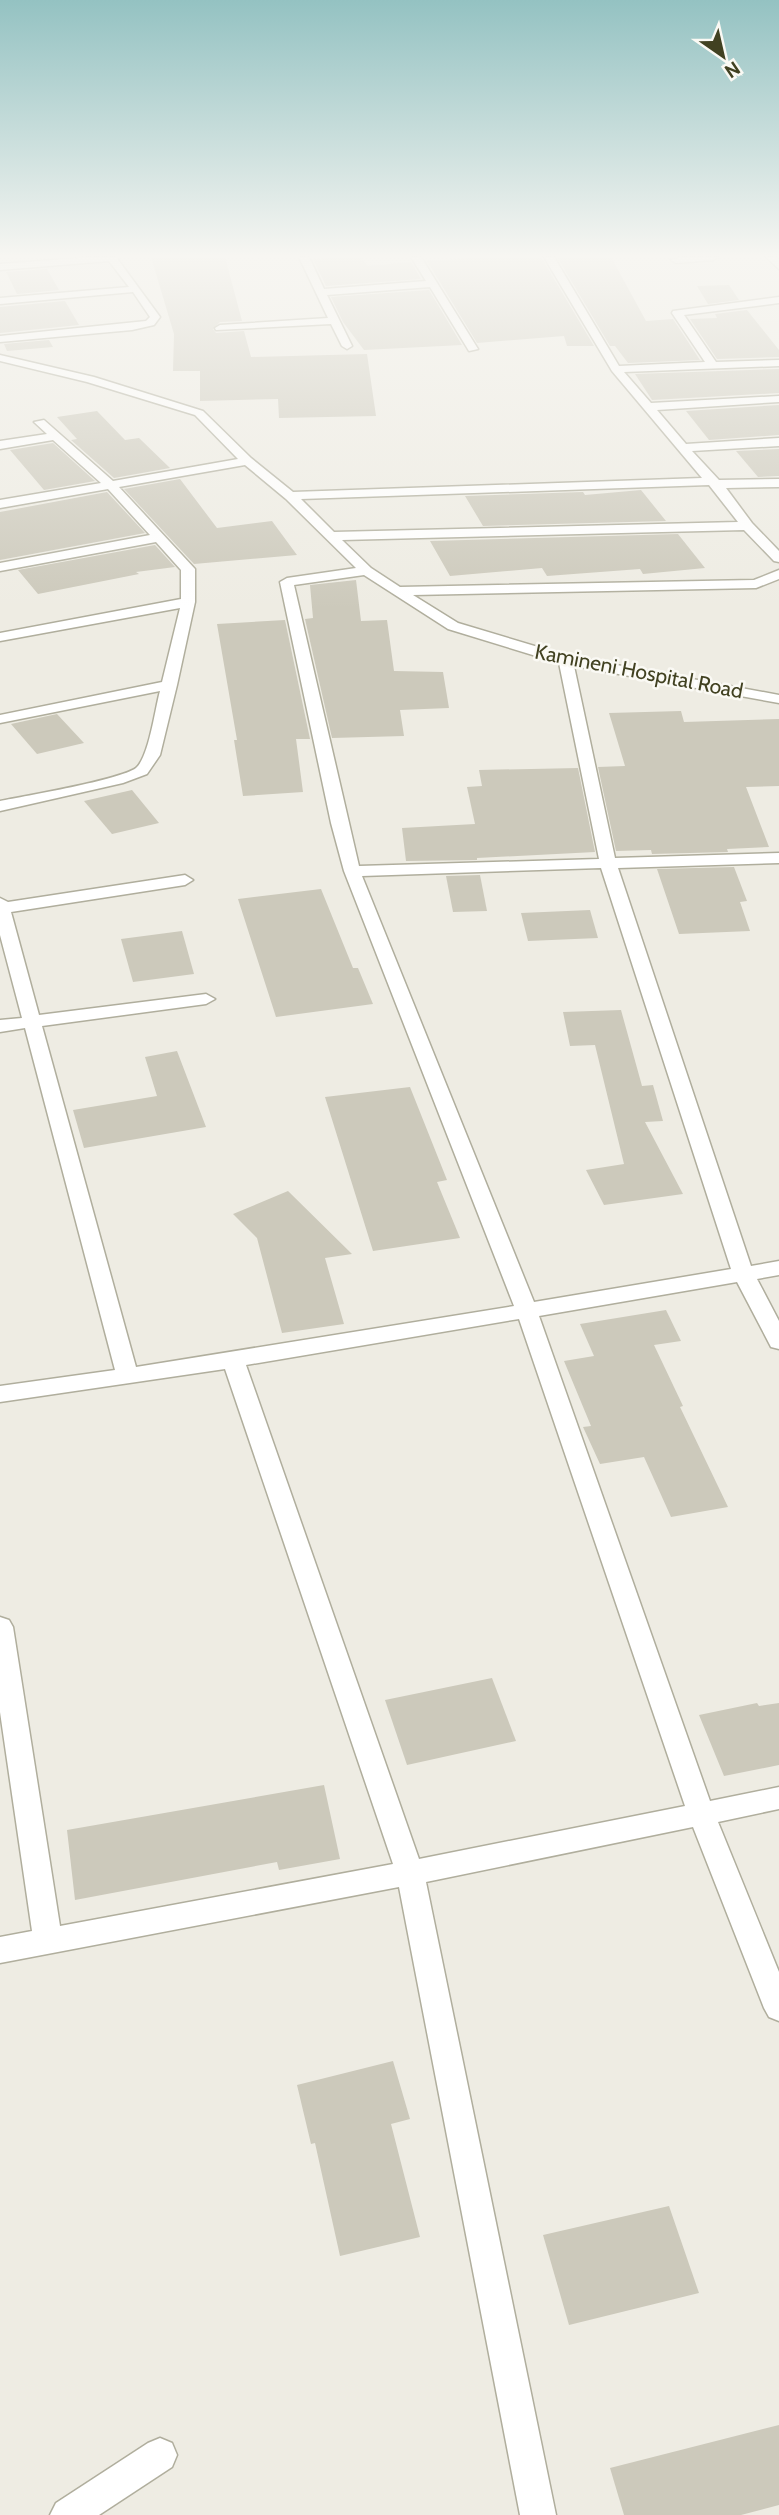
<svg xmlns="http://www.w3.org/2000/svg" width="779" height="2515" font-family="Cabin,sans-serif">
<style>
.building{fill:#ccc9bb}
.lines{fill:none;stroke-linecap:round;stroke-linejoin:round}
.minor-casing{stroke:#b0ae9d;stroke-width:3}
.minor{fill:#fff;fill-rule:evenodd}
.labels{text-anchor:middle;dominant-baseline:central;stroke-width:5;stroke-linejoin:round;paint-order:stroke}
.far-street-label{font-size:21px;fill:#414121;stroke:#faf9f4}
</style>
<rect width="100%" height="100%" fill="#eeece3"/>
<!-- building -->
<g class="building">
<polygon points="151,257 225,257 242,321 220,322 213,329 216,333 244,331 251,357 367,354 376,416 279,418 278,399 200,401 200,371 173,371 174,334"/>
<polygon points="360,257 368,266 411,262 421,279 326,286 313,259"/>
<polygon points="485,257 541,257 594,346 567,346 564,336 477,343 427,261"/>
<polygon points="557,257 611,257 646,321 673,319 700,360 628,363 615,346 610,346"/>
<polygon points="47,269 59,290 17,294 6,272"/>
<polygon points="729,285 739,300 708,304 697,286"/>
<polygon points="429,290 462,345 364,350 343,322 331,297"/>
<polygon points="65,301 79,325 0,333 0,307"/>
<polygon points="747,310 779,350 779,357 717,359 690,319 717,318 715,314"/>
<polygon points="49,340 53,347 7,351 4,344"/>
<polygon points="779,369 779,393 652,400 635,374"/>
<polygon points="779,405 779,435 709,440 686,411"/>
<polygon points="97,411 125,440 139,438 170,468 114,478 71,440 77,439 57,417"/>
<polygon points="53,443 95,481 44,490 10,450"/>
<polygon points="779,449 779,476 758,477 736,451"/>
<polygon points="180,479 217,528 272,521 297,555 194,564 124,489"/>
<polygon points="641,490 666,521 483,526 465,496 583,492 585,495"/>
<polygon points="107,492 145,533 0,560 0,512"/>
<polygon points="678,534 705,568 643,574 640,569 547,576 542,568 450,576 430,541"/>
<polygon points="155,545 175,567 136,572 139,574 38,594 18,570"/>
<polygon points="356,580 361,621 387,620 394,671 443,672 449,708 400,710 404,736 332,738 305,619 313,618 310,585"/>
<polygon points="285,620 310,739 296,739 303,792 243,796 234,740 237,740 217,624"/>
<polygon points="681,711 684,722 779,719 779,786 746,787 769,847 727,849 728,852 652,854 651,850 616,851 598,767 625,766 609,713"/>
<polygon points="57,714 84,743 37,754 11,724"/>
<polygon points="578,768 595,852 477,858 477,860 406,861 402,828 475,824 467,787 482,786 479,770"/>
<polygon points="132,790 159,823 112,834 84,801"/>
<polygon points="734,867 747,901 740,902 750,931 679,934 657,869"/>
<polygon points="480,875 487,911 453,912 446,876"/>
<polygon points="321,889 353,968 358,968 373,1004 276,1017 238,899"/>
<polygon points="590,910 598,938 528,941 521,913"/>
<polygon points="182,931 194,974 133,982 121,939"/>
<polygon points="621,1010 642,1086 653,1085 663,1121 645,1122 683,1194 604,1205 586,1170 624,1164 595,1045 570,1046 563,1012"/>
<polygon points="177,1051 206,1127 84,1148 73,1110 157,1096 145,1057"/>
<polygon points="410,1087 447,1180 437,1182 460,1238 373,1251 325,1097"/>
<polygon points="288,1191 352,1254 325,1258 344,1324 282,1333 257,1238 233,1214"/>
<polygon points="666,1310 681,1341 654,1345 683,1406 680,1407 728,1507 671,1517 644,1457 600,1464 583,1427 591,1426 564,1361 594,1356 580,1324"/>
<polygon points="492,1678 516,1741 407,1765 385,1700"/>
<polygon points="757,1703 759,1706 779,1703 779,1765 724,1776 699,1715"/>
<polygon points="324,1785 340,1859 279,1870 277,1862 75,1900 67,1830"/>
<polygon points="393,2061 410,2119 391,2124 420,2237 340,2256 315,2143 311,2144 297,2085"/>
<polygon points="669,2206 699,2293 569,2325 543,2235"/>
<polygon points="779,2425 779,2505 741,2515 624,2515 610,2468"/>
</g>
<g class="lines">
<defs>
<g id="minor">
<polygon points="93,257 116,257 160,317 154,325 132,330 0,342 0,336 146,321 150,317 133,292 0,304 0,298 129,287 109,261 0,270 0,264"/>
<polygon points="299,257 309,257 324,289 426,281 411,257 421,257 478,349 469,351 430,287 327,295 352,346 347,349 342,346 331,324 216,330 215,328 220,325 328,318"/>
<path d="M544,257H554L619,366L705,362L672,313L673,311L779,297V303L684,315L716,362L779,360V366L624,372L651,403L779,396V402L657,410L686,444L779,438V446L692,451L719,480L779,479V487L726,488L752,523L779,551V562L774,561L744,530L342,540L371,568L400,587L754,580L779,570V579L756,588L413,595L458,623L568,656L779,695V703L574,666L615,858L779,853V863L618,868L751,1266L779,1261V1275L757,1279L779,1321V1349L771,1347L737,1282L539,1316L710,1801L779,1787V1809L718,1822L779,1972V2021L769,2017L764,2008L693,1827L426,1882L556,2515H520L399,1887L0,1963V1937L32,1931L0,1712V1617L9,1620L13,1627L60,1926L393,1864L225,1369L0,1402V1386L115,1370L25,1028L0,1032V1020L22,1018L0,935V898L8,902L185,875L193,880L185,885L11,912L39,1015L206,994L215,999L206,1004L42,1026L136,1367L514,1306L344,871L331,823L280,582L287,578L356,568L286,499L245,465L119,487L195,569V602L177,685L160,755L147,774L123,783L0,811V801C25,796 120,780 136,768C149,757 155,709 160,691L0,723V715L162,682L180,608L0,641V633L181,599V570L156,542L0,571V563L150,535L108,489L0,508V500L101,483L53,440L0,449V441L47,434L34,422L44,420L113,481L238,459L195,415L87,382L0,361V355L94,377L203,411L251,458L293,492L702,478L612,371ZM709,485L738,522L334,532L301,499ZM364,575L448,629L559,663L599,859L359,866L294,585ZM601,868L731,1269L534,1302L362,876ZM519,1319L685,1806L419,1859L246,1365Z"/>
<polygon points="682,257 718,257 713,260 676,263 671,260"/>
<polygon points="766,257 776,257 779,260 779,269"/>
<polygon points="160,2438 172,2443 177,2455 172,2467 99,2515 50,2515 56,2503 148,2443"/>
</g>
</defs>
<!-- minor casing -->
<use href="#minor" class="minor-casing"/>
<!-- minor -->
<use href="#minor" class="minor"/>
</g>
<!-- sky -->
<linearGradient id="sky" x2="0" y2="1"><stop stop-color="#94c2c2"/><stop offset="0.42" stop-color="#f7f6f2"/><stop offset="1" stop-color="#f7f6f2" stop-opacity="0"/></linearGradient>
<rect width="779" height="609" fill="url(#sky)"/>
<g class="labels">
<!-- far-street labels -->
<g class="far-street-label">
<text transform="translate(639 671) rotate(11)">Kamineni Hospital Road</text>
</g>
</g>
<!-- north arrow -->
<g transform="translate(723 56) rotate(146)" stroke="#faf9f4" stroke-width="5" paint-order="stroke">
<path d="M0-5L12 26L0 18L-12 26Z" fill="#414121"/>
<text y="-10" font-size="19" font-weight="bold" text-anchor="middle" fill="#414121">N</text>
</g>
</svg>
